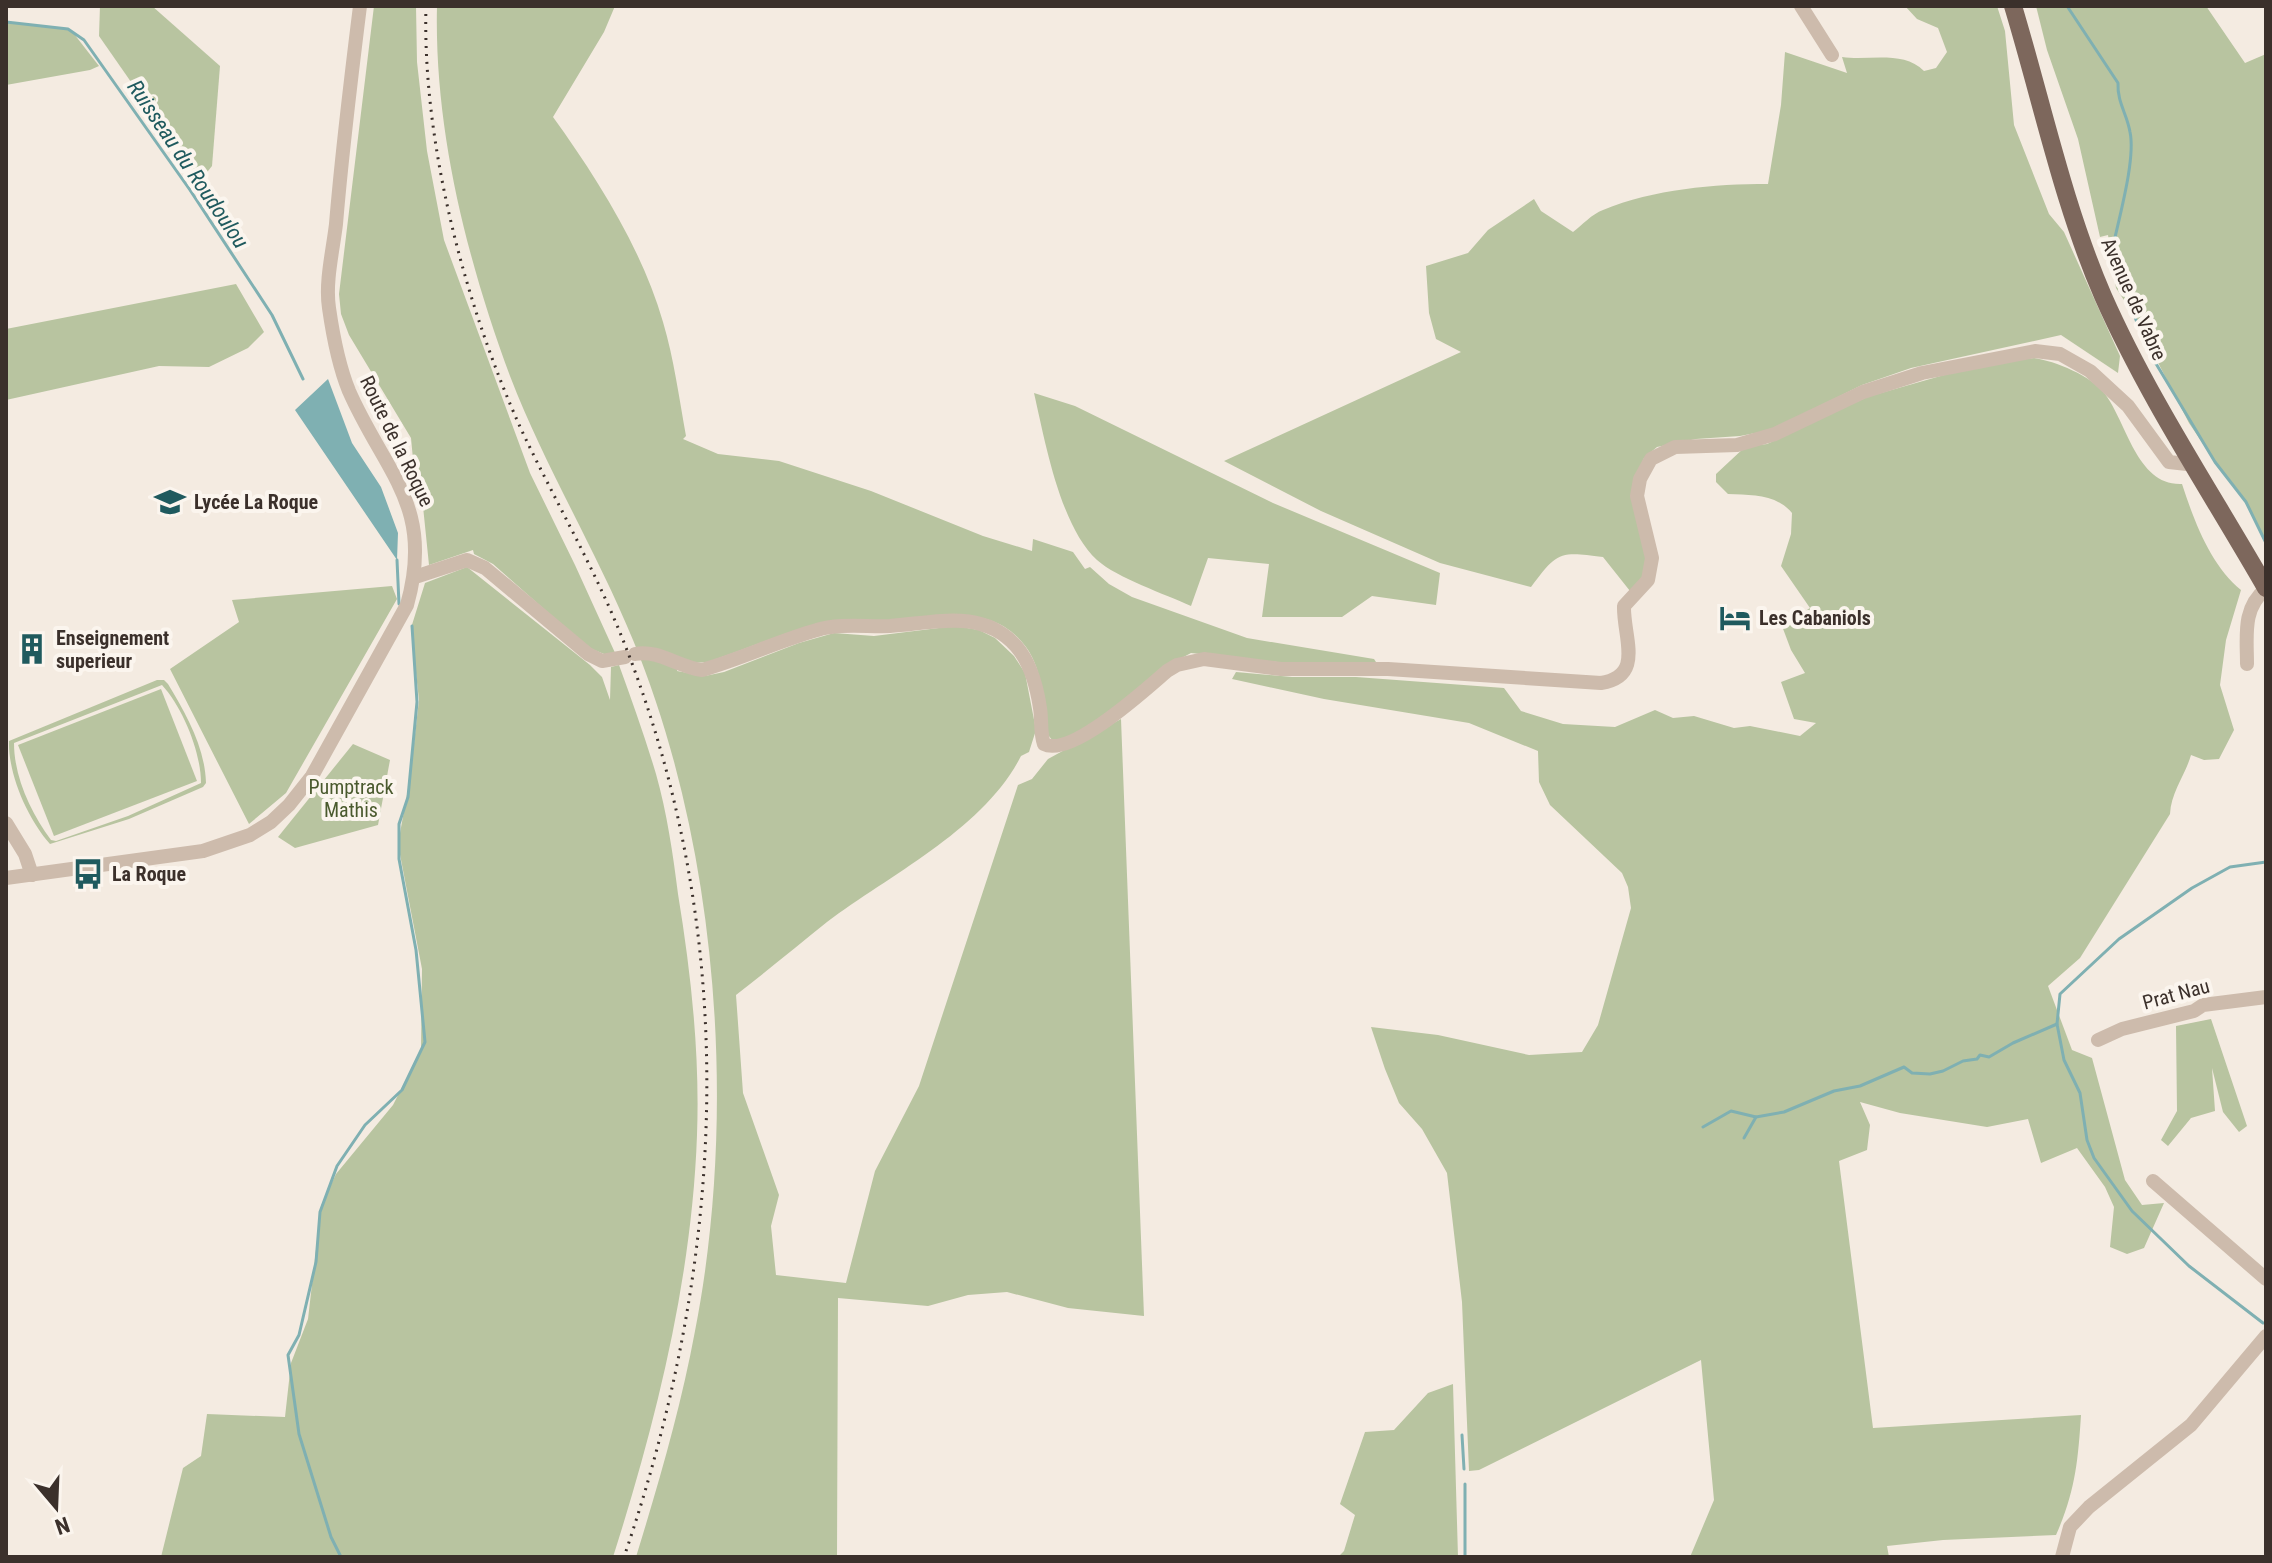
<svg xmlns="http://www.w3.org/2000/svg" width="2272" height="1563" font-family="'Roboto Condensed',sans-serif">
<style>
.green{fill:#b8c4a0;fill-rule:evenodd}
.water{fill:#7fb0b2}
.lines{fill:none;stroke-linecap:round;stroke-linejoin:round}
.stream{stroke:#7fb0b2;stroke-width:3}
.minor{stroke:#cdbbac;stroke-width:14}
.major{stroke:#7d675c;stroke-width:18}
.rail{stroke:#3b302b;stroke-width:3;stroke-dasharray:2 6;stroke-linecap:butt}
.labels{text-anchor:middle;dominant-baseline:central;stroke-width:8;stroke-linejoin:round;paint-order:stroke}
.street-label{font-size:20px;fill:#3b302b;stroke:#fbf5ee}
.poi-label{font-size:20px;font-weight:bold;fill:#3b302b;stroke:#fbf5ee;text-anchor:start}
.park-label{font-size:20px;fill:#4a5a2e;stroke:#fbf5ee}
.water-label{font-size:22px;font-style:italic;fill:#1f5a5e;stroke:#fbf5ee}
</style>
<rect width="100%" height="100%" fill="#f4ebe1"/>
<!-- green -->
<g class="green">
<polygon points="100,6 152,6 220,66 212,166 200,181 99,36"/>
<polygon points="374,6 416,6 417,62 427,151 444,240 530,473 575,565 616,655 604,654 587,647 493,564 474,554 473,550 429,565 420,477 413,459 411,438 349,335 341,314 339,294"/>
<path d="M437,6H615L604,32L553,117C597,178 642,249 663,322C674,359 679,398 686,436L683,439L718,454L779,461L871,491L983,536L1032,551L1033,539L1073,552L1085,569L1090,567L1109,584L1132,597L1247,638L1374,659L1376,662L1316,666L1191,653L1163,668L1119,704L1074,736L1053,741L1048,735C1043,706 1044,672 1026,647C992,601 938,618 891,620C869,621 845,618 824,623C785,632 746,649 708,662L692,663L678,659L677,671L705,676L724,672L799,643L834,633L874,636L955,626L979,630L995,638L1014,656L1025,673L1036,730L1029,752L1021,756C984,829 891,874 827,922C797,946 767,971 736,995L743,1093L779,1195L771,1226L776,1275L846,1283L875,1171L919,1086L1018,785L1032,779L1048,759L1121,719L1144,1316L1068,1308L1007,1292L968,1295L928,1306L838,1298L837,1557H636C659,1482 681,1407 695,1331C738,1112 718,846 633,640C596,550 545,467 510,376C467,260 434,130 437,6Z"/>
<path d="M1905,6H1997L2005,31L2014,125L2049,214L2064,232L2120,356L2118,373L2061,335L1911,368L1862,385L1771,430L1740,436L1696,439L1657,447L1644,458L1634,482L1647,568L1643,581L1630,591L1603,557C1559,551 1557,552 1531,587L1440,563L1321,511L1224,461L1461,352L1436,339L1429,313L1426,266L1468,253L1488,230L1534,199L1541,211L1573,232C1582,225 1592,214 1603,210C1654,189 1714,184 1768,184L1781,105L1785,52L1847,73L1842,57C1869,61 1903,50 1924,71L1936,68L1947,52L1938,28L1917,19Z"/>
<polygon points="2036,6 2206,6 2245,63 2266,54 2266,540 2239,491 2214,460 2189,423 2148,343 2143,329 2116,288 2108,235 2100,237 2078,139 2047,50"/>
<polygon points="6,22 71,30 99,66 90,70 6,85"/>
<polygon points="236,284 264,332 248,348 209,367 159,366 6,400 6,329"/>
<path d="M2034,358C2055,361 2092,376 2105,394C2127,423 2137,486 2182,484C2194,521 2211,566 2241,590L2226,640L2220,685L2234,730L2219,759L2204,760L2191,755C2185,776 2171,792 2170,814L2080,958L2048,986L2072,1050L2092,1058L2125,1180L2142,1205L2164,1203L2144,1248L2127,1254L2110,1247L2114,1207L2105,1187L2077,1148L2041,1163L2028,1119L1987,1127L1900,1113L1860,1102L1870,1125L1867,1150L1839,1161L1873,1428L2081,1415C2078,1462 2075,1492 2056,1535L1943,1540L1887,1546L1889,1557H1690L1714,1500L1701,1360L1479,1470L1469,1471L1462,1302L1447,1173L1422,1129L1399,1103L1385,1069L1371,1027L1438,1035L1529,1055L1582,1052L1598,1025L1631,908L1628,887L1622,873L1550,805L1539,782L1538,751L1469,723L1324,699L1232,679L1236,672L1292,677H1356L1504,688L1521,711L1563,724L1615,727L1655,710L1673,718L1694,716L1734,728L1750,726L1800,736L1816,723L1794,719L1781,682L1805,673L1791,650L1782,626L1810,608L1781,566L1791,534L1792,513C1776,494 1752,495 1728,494L1716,482V474L1745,447L1767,444L1867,397L1979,365Z"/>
<path d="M1034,393L1075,406L1273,503L1440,573L1436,605L1372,596L1342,617H1262L1269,564L1208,558L1191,606C1165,594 1117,578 1097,560C1060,526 1045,441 1034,393Z"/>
<path d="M467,567L590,665L602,677L610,700L611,667L619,665C632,701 645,737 656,774C667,813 673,854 678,894C691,973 700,1055 697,1135C692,1278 656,1422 613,1557H161L183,1468L201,1456L207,1414L285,1417L291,1363L308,1319L321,1206L336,1174L393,1105L421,1050L422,969L398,844L410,778L419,700L411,628L425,583Z"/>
<polygon points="392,586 397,599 286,793 249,824 170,669 239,622 232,600"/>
<path d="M157,680H164L168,684C186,714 205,747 206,783L203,787L129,819L50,844C28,819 8,775 9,741ZM162,685C183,708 201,752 201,783L128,816L56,841L51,840C31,813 14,777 14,743Z"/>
<polygon points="161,689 197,781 54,836 18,745"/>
<polygon points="353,744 390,760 378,825 295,848 278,837"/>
<polygon points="2211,1019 2247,1126 2239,1132 2223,1112 2212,1068 2215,1111 2191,1118 2168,1146 2161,1140 2177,1111 2176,1026"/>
<polygon points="1453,1384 1458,1557 1338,1557 1344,1551 1355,1515 1340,1504 1365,1432 1394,1430 1428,1393"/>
</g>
<!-- water -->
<polygon class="water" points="328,379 352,443 381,487 398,533 397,560 295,410"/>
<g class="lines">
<!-- stream -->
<g class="stream">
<path d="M2067,6L2118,83C2117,102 2127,114 2130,132C2136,160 2118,221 2112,251"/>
<polyline points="6,22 68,29 84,40 190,190 272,315 303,379"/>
<polyline points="2118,271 2146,347 2215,462 2246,502 2266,543"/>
<polyline points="397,560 399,604"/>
<polyline points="1703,1127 1731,1111 1756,1117 1784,1112 1834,1091 1860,1086 1904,1067 1912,1073 1930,1074 1943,1071 1963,1061 1977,1059 1980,1055 1989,1057 2013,1043 2057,1024"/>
<polyline points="1744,1138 1756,1117"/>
<polyline points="2263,1323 2189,1266 2132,1211 2094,1158 2087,1140 2080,1093 2064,1060 2057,1024 2060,994 2119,939 2192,888 2230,867 2266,862"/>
<polyline points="1462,1435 1464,1469"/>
<polyline points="1465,1484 1465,1557"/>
<polyline points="341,1557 331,1537 299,1434 288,1355 299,1335 316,1262 320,1212 337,1166 365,1125 402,1090 425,1042 416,950 399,859 399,824 408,797 417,702 412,626"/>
</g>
<!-- minor -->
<g class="minor">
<polyline points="1801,6 1832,55"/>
<polyline points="415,577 467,560 485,568 588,654 602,661 625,657"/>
<path d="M635,654C658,649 678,667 702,670C741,659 778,641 817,630C839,623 867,627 890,626C934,623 982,608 1016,646C1030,662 1037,688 1040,708C1042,720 1040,733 1044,744C1071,758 1146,689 1167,671L1177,665L1204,659L1281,669H1388L1601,683C1645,676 1623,637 1624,606L1648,580L1652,558L1637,496L1640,479L1651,459L1675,447L1737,445L1775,434L1863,392L1922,373L2035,351L2060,354L2090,371L2128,406L2169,462L2187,464L2192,461"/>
<path d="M2247,664C2247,636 2242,608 2266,589"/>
<polyline points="6,823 25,854 32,875"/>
<path d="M6,878L203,851L250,835L271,822L289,805L312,776L407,605C435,506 385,473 349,391C338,364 333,336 329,308C325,282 333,250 336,224C342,151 351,78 360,6"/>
<polyline points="2098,1040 2122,1029 2194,1011 2203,1005 2266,997"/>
<polyline points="2153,1181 2266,1279"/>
<polyline points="2062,1557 2070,1527 2089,1507 2191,1425 2266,1336"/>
</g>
<!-- major -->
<path class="major" d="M2013,6C2042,102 2063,204 2103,296C2148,398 2211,492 2266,588"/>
<!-- rail -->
<path class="rail" d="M426,6C422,142 465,305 521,429C554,499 594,567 623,640C742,939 727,1256 624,1557"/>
</g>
<!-- icons -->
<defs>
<symbol id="school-bare" viewBox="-9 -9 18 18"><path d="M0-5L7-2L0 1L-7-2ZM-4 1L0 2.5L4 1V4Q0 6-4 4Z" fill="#1f5a5e" stroke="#fbf5ee" stroke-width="2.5" paint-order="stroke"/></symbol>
<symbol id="hotel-bare" viewBox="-9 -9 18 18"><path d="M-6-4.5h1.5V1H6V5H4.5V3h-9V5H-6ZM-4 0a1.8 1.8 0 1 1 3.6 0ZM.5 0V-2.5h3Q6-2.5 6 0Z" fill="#1f5a5e" stroke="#fbf5ee" stroke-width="2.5" paint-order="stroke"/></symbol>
<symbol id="building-bare" viewBox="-9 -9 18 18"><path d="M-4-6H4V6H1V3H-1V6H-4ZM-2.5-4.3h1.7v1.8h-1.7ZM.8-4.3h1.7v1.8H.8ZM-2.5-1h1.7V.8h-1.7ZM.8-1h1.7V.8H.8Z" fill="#1f5a5e" stroke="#fbf5ee" stroke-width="2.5" paint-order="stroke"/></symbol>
<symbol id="bus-bare" viewBox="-9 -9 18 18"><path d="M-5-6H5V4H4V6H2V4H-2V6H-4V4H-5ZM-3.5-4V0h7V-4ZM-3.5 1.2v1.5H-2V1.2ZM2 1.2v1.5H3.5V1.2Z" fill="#1f5a5e" stroke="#fbf5ee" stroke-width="2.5" paint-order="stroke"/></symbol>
</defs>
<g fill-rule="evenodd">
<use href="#school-bare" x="148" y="480" width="44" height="44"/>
<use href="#hotel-bare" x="1713" y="596" width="44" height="44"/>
<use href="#building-bare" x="10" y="627" width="44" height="44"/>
<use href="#bus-bare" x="66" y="852" width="44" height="44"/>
</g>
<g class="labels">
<!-- street labels -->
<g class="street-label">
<text transform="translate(2134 299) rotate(66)">Avenue de Vabre</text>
<text transform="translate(397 441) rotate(64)">Route de la Roque</text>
<text transform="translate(2176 994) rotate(-15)">Prat Nau</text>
</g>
<!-- poi labels -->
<g class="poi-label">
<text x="194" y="502">Lycée La Roque</text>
<text x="1759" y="618">Les Cabaniols</text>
<text x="56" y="638">Enseignement<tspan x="56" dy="23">superieur</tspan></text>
<text x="112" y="874">La Roque</text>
</g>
<!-- park labels -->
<g class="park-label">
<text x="351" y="787">Pumptrack<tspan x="351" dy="23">Mathis</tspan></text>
</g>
<!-- water labels -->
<g class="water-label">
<text transform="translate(188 164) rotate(56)">Ruisseau du Roudoulou</text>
</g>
</g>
<!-- border -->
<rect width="2272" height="1563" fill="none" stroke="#3b302b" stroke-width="16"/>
<!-- north arrow -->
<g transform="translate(56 1507) rotate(161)" stroke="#fbf5ee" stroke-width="6" paint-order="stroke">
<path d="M0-6L14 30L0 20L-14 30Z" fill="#3b302b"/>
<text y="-12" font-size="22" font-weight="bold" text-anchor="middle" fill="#3b302b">N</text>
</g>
</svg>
